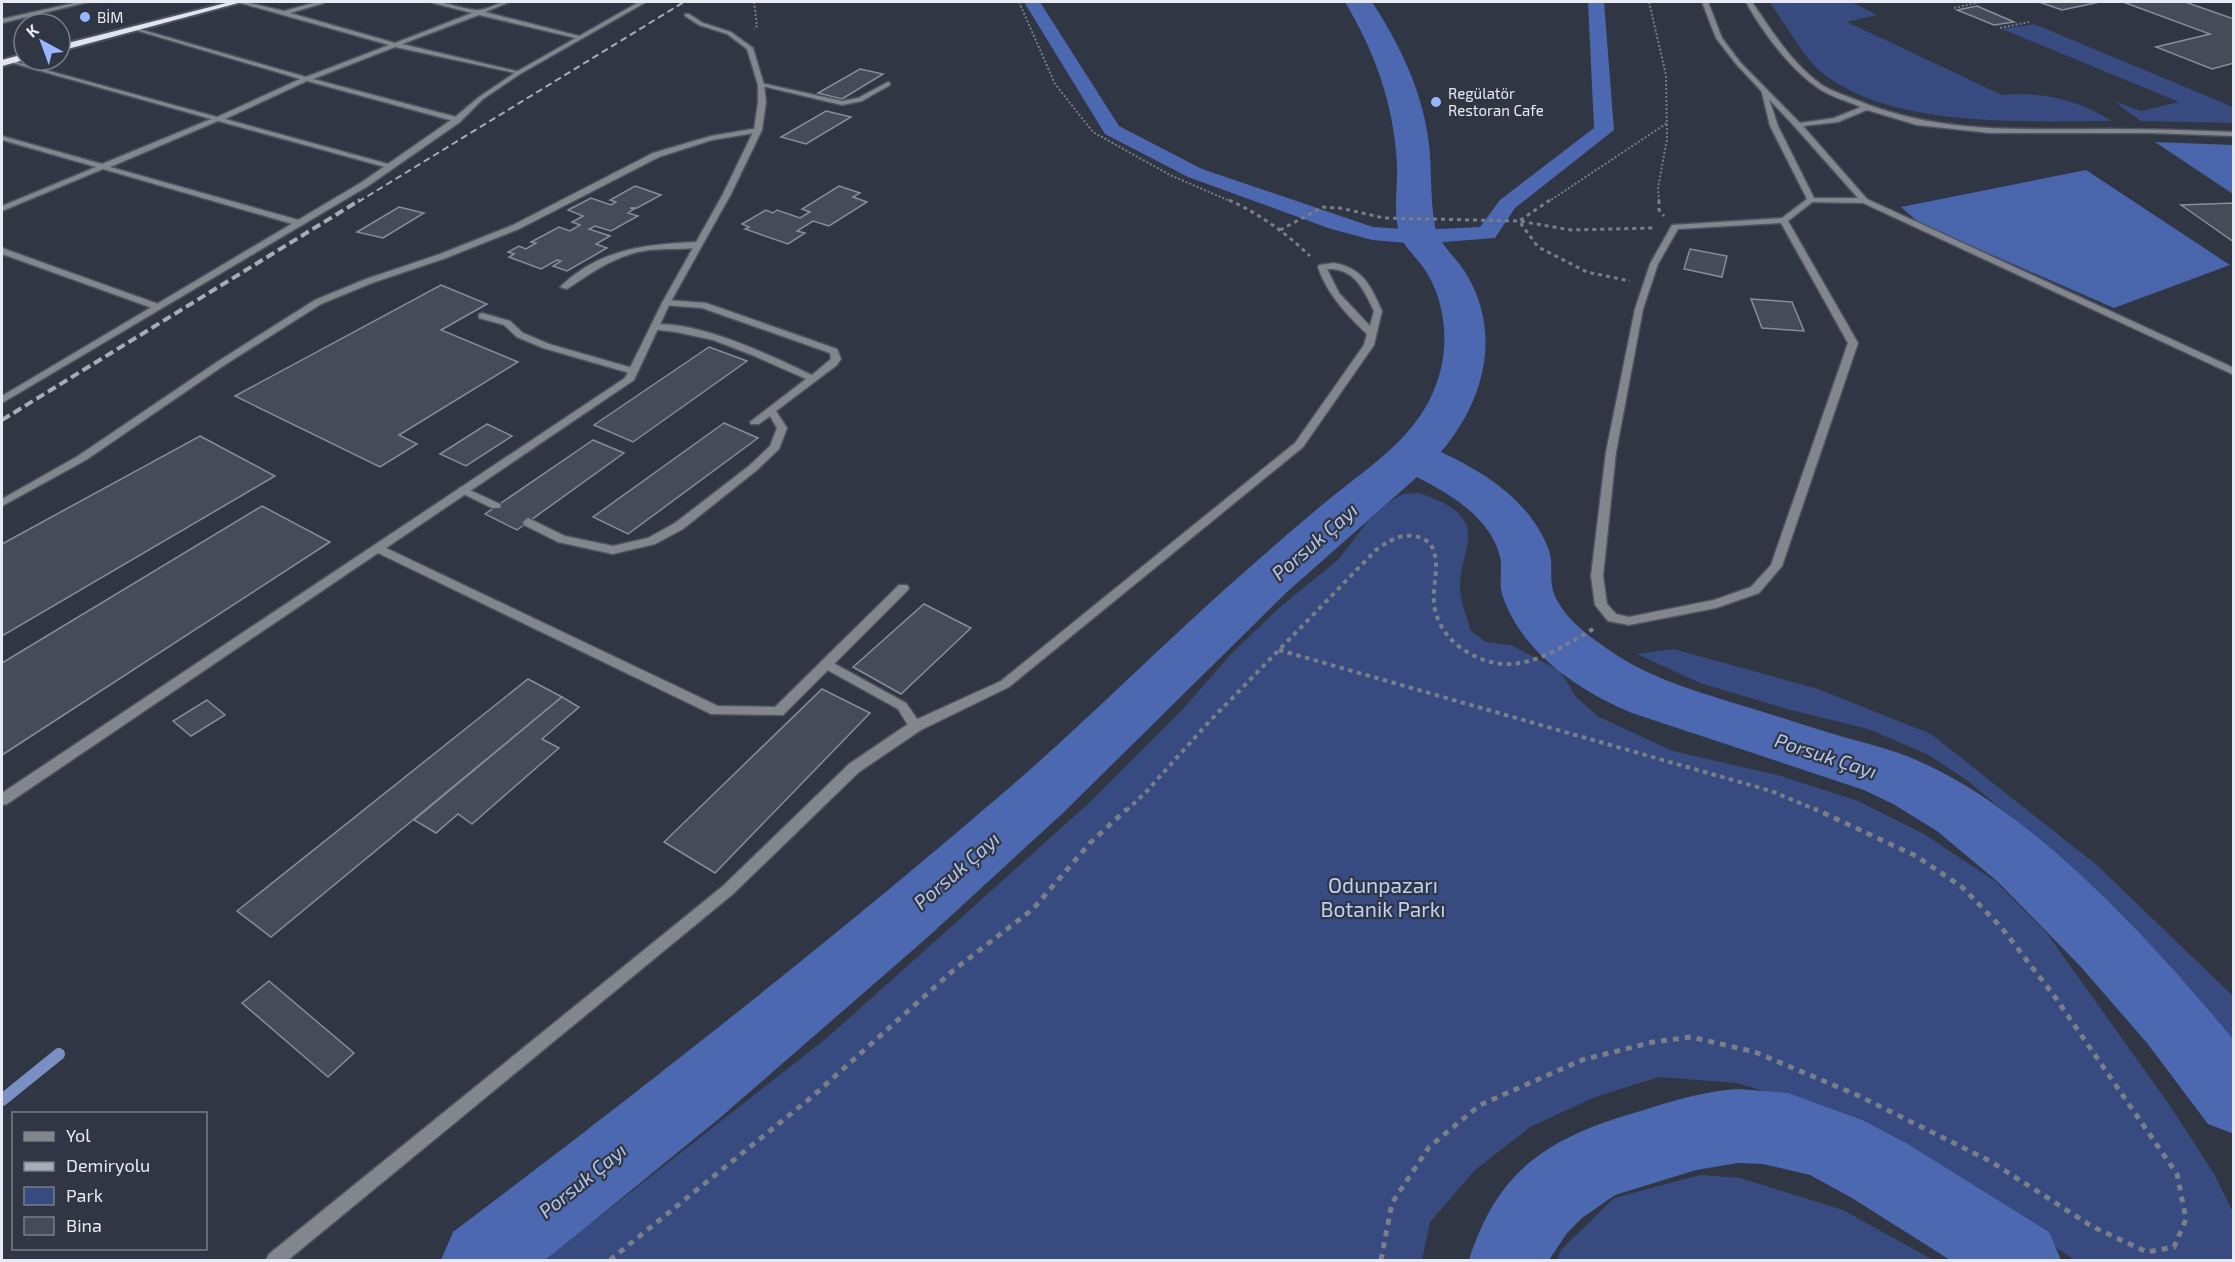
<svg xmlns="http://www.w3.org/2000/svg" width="2235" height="1262" font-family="'Exo 2',sans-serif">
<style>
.green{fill:#374b80}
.forest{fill:#4965ac}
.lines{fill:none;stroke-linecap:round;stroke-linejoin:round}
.stream{stroke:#7a8fc4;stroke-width:12}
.canal{fill:#4c68b0;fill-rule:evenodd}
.river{fill:#4c68b0;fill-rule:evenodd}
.building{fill:#454b59;stroke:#868d9c;stroke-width:1.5}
.service-casing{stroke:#4d535f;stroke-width:3}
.minor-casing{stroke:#4d535f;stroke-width:3}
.tertiary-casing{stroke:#4d535f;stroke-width:3}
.trunk-casing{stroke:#4d535f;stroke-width:4}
.path-far3{stroke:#797e89;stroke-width:2;stroke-dasharray:2 2;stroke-linecap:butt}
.path-far2{stroke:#797e89;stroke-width:3;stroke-dasharray:4 4;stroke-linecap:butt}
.path-far1{stroke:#797e89;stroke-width:4;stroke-dasharray:4.5 4.5;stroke-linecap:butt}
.path{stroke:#797e89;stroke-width:5;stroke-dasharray:6 6;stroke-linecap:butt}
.service{fill:#83868d;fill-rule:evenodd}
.minor{fill:#83868d;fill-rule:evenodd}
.tertiary{fill:#83868d;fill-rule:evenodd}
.trunk{fill:#e0e5f1;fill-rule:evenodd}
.rail-far1{stroke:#a8acb7;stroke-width:2;stroke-dasharray:7 4;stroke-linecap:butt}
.rail{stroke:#a8acb7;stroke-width:4;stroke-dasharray:9 4.5;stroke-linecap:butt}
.poi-dot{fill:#98b6fd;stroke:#303643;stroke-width:2}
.labels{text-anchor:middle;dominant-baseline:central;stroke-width:4.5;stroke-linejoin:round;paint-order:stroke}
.far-poi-label{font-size:15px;fill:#e7eaf3;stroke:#303643;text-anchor:start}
.water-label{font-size:20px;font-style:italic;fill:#b4c5ed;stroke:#303643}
.near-park-label{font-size:21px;fill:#bfd1f9;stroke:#303643}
</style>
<rect width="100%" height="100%" fill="#303643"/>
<!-- green -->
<g class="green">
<path d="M1769,2H1852L1877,15L1847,22L2002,95C2039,91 2080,100 2111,121C2025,121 1891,129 1821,72C1803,57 1784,21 1769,2Z"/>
<polygon points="2034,24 2233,107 2233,123 2141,121 2121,107 2117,102 2141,111 2179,102 2002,29"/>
<path d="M1419,493C1442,501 1471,512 1468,540C1466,556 1460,570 1460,586C1460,601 1467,617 1471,631L1486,642L1511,645L1560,671L1576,697L1599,717L1673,751L1781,776L1858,801L1924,834L1995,881L2046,932L2168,1103L2213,1172L2233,1212V1260H2075L2005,1215L1919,1153L1816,1107L1737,1083L1659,1077L1595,1097L1530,1127L1475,1170L1430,1222L1422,1260H544L828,1037L1089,803L1182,710L1231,654L1281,606L1338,560L1368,521L1389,502L1403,494Z"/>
<polygon points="1674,649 1818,689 1931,734 2098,866 2233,996 2233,1078 2133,938 2061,860 1968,781 1927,754 1868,729 1791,710 1700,683 1637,654"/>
<polygon points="1700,1175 1740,1178 1843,1210 1933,1260 1557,1260 1561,1250 1614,1198"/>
</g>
<!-- forest -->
<g class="forest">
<polygon points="2155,142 2233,145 2233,194"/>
<polygon points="2086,170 2230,265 2114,308 1919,223 1901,207"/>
</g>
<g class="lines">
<!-- stream -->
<polyline class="stream" points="2,1100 59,1054"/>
<!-- canal -->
<polygon class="canal" points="1024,2 1040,2 1119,126 1202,169 1373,227 1418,230 1480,227 1500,200 1594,128 1588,2 1604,2 1614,130 1515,208 1495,238 1418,244 1372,240 1328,228 1188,177 1105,134"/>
<!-- river -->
<g class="river">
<path d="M1345,2H1372C1400,45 1423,92 1429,144C1432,171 1430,200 1435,226C1439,245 1458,259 1467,275C1502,335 1484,401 1441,452C1486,473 1530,501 1549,550C1553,563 1550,573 1552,586C1557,613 1587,635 1609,650C1650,679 1699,692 1747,707C1778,716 1809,727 1840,736C1864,743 1887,748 1909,757C2029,805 2152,942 2234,1040V1134L2208,1124L2147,1043L2081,967L1998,882L1937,831L1893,804L1864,790L1632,713C1580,691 1523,654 1503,597C1498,583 1503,571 1500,557C1491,518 1450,494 1417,477L1287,592L1064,812L929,936L721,1117L580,1232L545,1260H441L453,1232C645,1087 834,939 1016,782C1087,720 1154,653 1224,590C1259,559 1293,529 1328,500C1370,466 1419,436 1437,382C1450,346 1446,299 1423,267C1415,256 1403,246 1399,232C1393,210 1398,186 1397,164C1394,105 1375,52 1345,2Z"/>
<path d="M1738,1089L1788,1093L1862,1120L1906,1143L2049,1232L2061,1260H1950L1852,1198L1810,1175L1763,1164L1738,1163L1696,1170L1615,1195L1582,1218L1567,1233L1549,1260H1469C1499,1166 1552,1136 1644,1110C1675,1100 1705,1091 1738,1089Z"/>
</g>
</g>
<!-- building -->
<g class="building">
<polygon points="2039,2 2100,2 2062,10"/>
<polygon points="2123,2 2185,2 2234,19 2234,63 2212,69 2156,47 2210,34"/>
<polygon points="1977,6 2014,22 1994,25 1957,10"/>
<polygon points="860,69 883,74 842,99 818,93"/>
<polygon points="826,111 851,117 806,144 781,137"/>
<polygon points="635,186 661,195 637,208 630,208 634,209 628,213 638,216 611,231 595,226 589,229 610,236 596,244 607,248 567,271 553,266 561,261 557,260 541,269 509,257 514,254 508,252 519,246 526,249 536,243 531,242 559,227 570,231 580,225 572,222 583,216 568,210 591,198 611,205 616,202 610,200"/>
<polygon points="839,186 860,193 853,197 867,202 829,226 813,221 797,231 805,233 788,244 745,229 749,227 742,224 766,210 773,213 777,210 800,218 810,212 802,209"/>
<polygon points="2234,203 2234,242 2181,205"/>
<polygon points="399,207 424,213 383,238 357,232"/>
<polygon points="1690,249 1727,256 1722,277 1684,269"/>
<polygon points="441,285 487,304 441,330 518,362 399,435 417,444 380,467 235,396"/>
<polygon points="1751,299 1792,302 1804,331 1762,328"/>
<polygon points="709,347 747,361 633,442 594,425"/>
<polygon points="724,423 758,438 628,534 593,517"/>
<polygon points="487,424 512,436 466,466 440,454"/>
<polygon points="200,436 275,476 2,636 2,544"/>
<polygon points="593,440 624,453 517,530 485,514"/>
<polygon points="262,506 330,542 2,755 2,663"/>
<polygon points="924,604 971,628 901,694 853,667"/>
<polygon points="528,679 562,697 271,937 237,911"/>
<polygon points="822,689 870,713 715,873 664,842"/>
<polygon points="562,697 579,707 542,739 559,748 472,824 458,814 436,833 414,820"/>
<polygon points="207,700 225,715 191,736 173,721"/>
<polygon points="269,981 354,1053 328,1077 242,1003"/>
</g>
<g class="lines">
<defs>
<g id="service">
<polygon points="888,82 890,83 890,85 862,101 842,105 758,85 761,83 842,101 858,98"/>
<path d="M1761,89L1766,90L1778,126L1815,200L1788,221L1858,343L1782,566L1759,593L1716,608L1629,625L1608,621L1595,605L1591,576L1606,452L1635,309L1650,264L1672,225L1782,218L1807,199L1770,126ZM1781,223L1848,343L1771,565L1751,587L1714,600L1629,617L1616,614L1607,604L1603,576L1616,452L1643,309L1658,264L1678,229Z"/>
<polygon points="758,128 761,128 761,132 712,140 659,157 519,229 446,258 372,283 321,304 223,366 86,460 2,506 2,499 78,456 217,362 315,300 366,279 440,254 513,225 653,153 711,136"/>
<path d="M698,242L701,243V247C684,250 667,248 650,250C617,254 594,271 567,289L560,287C599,249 646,244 698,242Z"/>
<path d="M666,300L706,303L837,349L841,359L837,365L776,411L787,428L779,449L757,470L683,529L655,544L613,554L558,542L524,525L523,522L528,518L565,536L613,546L648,538L675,523L749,466L770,446L777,428L770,416L759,424H751L750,422L806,379L752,355L713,340L676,332L651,329V325C695,319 772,356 812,375L831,359L830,353L702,308L663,305L662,303Z"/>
<polygon points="482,313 510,321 523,333 549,344 636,369 638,371 633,374 543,348 517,337 504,325 479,318 479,314"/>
<polygon points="463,487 500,504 501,506 500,508 492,508 459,492 458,490 459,488"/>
<polygon points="826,659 906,703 922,726 921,730 911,730 898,709 822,667 820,664 822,661"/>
</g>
<g id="minor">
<polygon points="79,2 88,2 2,23 2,19"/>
<path d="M237,2H245L284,11L317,2H325L324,3L290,13L395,43L472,13L433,3L432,2C447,2 461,9 476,10C487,11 497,2 509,2L485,12L583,37L580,39L479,15L402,44L520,72V74L395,47L313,79L460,118V122H457L307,81L225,119L392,165V169L218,121L110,167L302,221V225H296L103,169L2,211V206L96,167L2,140V136L102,164L211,119L9,62V60L217,117L300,79L132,29V27L306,77L389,45Z"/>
<path d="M1702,2H1708L1722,38L1740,62L1800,123L1834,118L1861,107C1847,101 1831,97 1818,88C1790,69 1761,30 1746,2H1752C1772,31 1792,64 1822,85C1833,92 1847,96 1859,101C1939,134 2022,129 2106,129C2149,129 2191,130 2234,132V136L2150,133H1990L1917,125L1867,110L1838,122L1803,126L1867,199L2234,368V375L1863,203L1808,202L1807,200L1811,198H1858L1795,127L1736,64L1716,38Z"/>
<polygon points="685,14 689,14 703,23 731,32 753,48 764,85 766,102 762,130 731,194 670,303 634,380 386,548 718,706 775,707 899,585 907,585 909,588 907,591 783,715 711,714 378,553 7,804 2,805 2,793 625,378 662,303 723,194 754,130 758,102 758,85 747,49 727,34 699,25 685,16"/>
<polygon points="2,248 161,305 162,307 158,310 155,309 2,254"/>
<path d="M1334,263C1363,268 1371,286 1382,311L1374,345L1303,447L1009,687L921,730L859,772L733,894L288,1260H266L269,1254L723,886L849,764L911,722L1001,681L1295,443L1364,345L1367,334C1347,315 1327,294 1318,267L1319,265ZM1327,269C1354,267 1364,290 1374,311L1370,326L1339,293Z"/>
</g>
<polygon id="tertiary" points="639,2 646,2 520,74 483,99 460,122 368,186 2,403 2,396 362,182 454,118 479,97 516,72"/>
<g id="trunk">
<polygon points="230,2 242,2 60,51 60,45"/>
<polygon points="24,54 24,60 2,66 2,60"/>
</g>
</defs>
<!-- service casing -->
<use href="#service" class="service-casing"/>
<!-- minor casing -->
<use href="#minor" class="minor-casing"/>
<!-- tertiary casing -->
<use href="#tertiary" class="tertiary-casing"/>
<!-- trunk casing -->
<use href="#trunk" class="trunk-casing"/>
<!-- path-far3 -->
<g class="path-far3">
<polyline points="754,2 757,26 754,29"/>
<polyline points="1019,2 1055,84 1093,132 1170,175 1232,202"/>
<polyline points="1649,2 1666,75 1667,139 1658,188 1659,202"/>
<polyline points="1954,8 1981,2"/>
<polyline points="2000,28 2029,22"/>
<polyline points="1548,202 1667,123"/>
</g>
<!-- path-far2 -->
<g class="path-far2">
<path d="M1229,200C1260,214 1286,233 1310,256"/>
<polyline points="1550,200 1519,221 1538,247 1587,272 1630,281"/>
<polyline points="1659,200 1659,210 1664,216"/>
<polyline points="1280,230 1323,207 1340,208 1384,218 1519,221 1571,230 1653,228"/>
</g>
<!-- path-far1 -->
<g class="path-far1">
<polyline points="1279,650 1771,791 1819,811"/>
<path d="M1126,811L1146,792L1207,724L1376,550C1394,537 1410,529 1430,543C1443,564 1430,587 1435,610C1439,627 1450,641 1464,650C1513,682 1551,653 1595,628"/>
</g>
<!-- path -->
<g class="path">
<polyline points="610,1260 813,1096 955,969 1033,909 1090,843 1127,809"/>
<polyline points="1381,1260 1392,1203 1429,1147 1480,1105 1582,1060 1653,1042 1691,1037 1755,1052 1857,1095 1990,1161 2093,1227 2147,1252 2174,1247 2186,1219 2177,1174 2055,997 2002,928 1962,887 1916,856 1815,809"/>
</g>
<!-- service -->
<use href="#service" class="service"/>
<!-- minor -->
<use href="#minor" class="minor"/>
<!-- tertiary -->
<use href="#tertiary" class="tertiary"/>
<!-- trunk -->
<use href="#trunk" class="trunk"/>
<!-- rail-far1 -->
<polyline class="rail-far1" points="358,202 684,2"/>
<!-- rail -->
<polyline class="rail" points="2,420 360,200"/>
</g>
<!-- markers -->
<g class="poi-dot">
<circle cx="85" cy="17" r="6"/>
<circle cx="1436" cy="102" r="6"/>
</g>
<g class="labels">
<!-- far-poi labels -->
<g class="far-poi-label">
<text x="97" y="17">BİM</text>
<text x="1448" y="93">Regülatör<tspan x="1448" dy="17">Restoran Cafe</tspan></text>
</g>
<!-- water labels -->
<g class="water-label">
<text transform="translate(1314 541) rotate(-41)">Porsuk Çayı</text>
<text transform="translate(1826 755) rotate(18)">Porsuk Çayı</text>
<text transform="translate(956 870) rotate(-41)">Porsuk Çayı</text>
<text transform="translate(582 1180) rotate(-39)">Porsuk Çayı</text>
</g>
<!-- near-park labels -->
<g class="near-park-label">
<text x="1383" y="884">Odunpazarı<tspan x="1383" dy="24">Botanik Parkı</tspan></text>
</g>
</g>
<!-- border -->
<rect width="2235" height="1262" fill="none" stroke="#e7eaf3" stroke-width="6"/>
<!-- legend -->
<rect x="12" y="1112" width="195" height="138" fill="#303643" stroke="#797e89" stroke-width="1.5"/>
<rect x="24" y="1132" width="30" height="9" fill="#83868d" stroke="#797e89" stroke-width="1.5"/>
<text x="66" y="1142" font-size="18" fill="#e7eaf3">Yol</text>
<rect x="24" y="1162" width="30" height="9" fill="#a8acb7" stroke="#797e89" stroke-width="1.5"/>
<text x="66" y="1172" font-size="18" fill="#e7eaf3">Demiryolu</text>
<rect x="24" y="1187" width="30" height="18" fill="#374b80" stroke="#797e89" stroke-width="1.5"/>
<text x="66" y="1202" font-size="18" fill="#e7eaf3">Park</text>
<rect x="24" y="1217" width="30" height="18" fill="#454b59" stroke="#797e89" stroke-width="1.5"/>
<text x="66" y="1232" font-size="18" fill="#e7eaf3">Bina</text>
<!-- north arrow -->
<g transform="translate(42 42) rotate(319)"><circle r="28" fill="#303643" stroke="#797e89" stroke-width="1.5"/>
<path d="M0-4.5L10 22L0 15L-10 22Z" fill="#98b6fd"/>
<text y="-9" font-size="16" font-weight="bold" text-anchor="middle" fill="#e7eaf3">K</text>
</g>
</svg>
